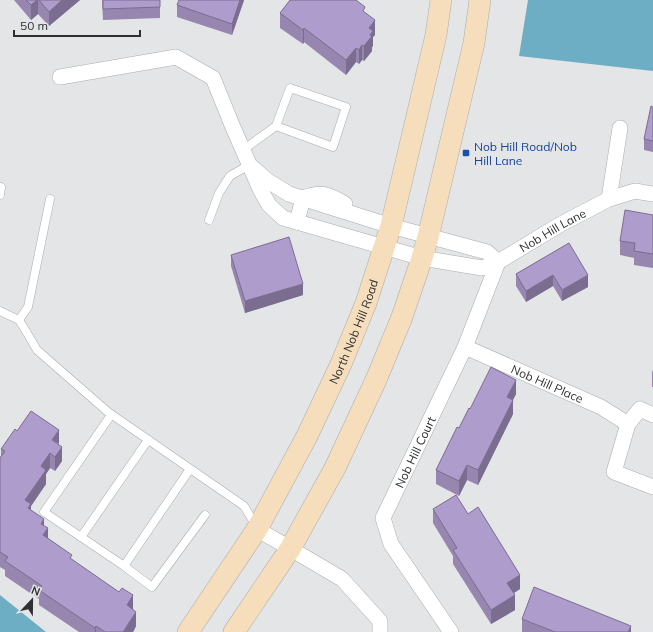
<svg xmlns="http://www.w3.org/2000/svg" width="653" height="632" font-family="Mulish,sans-serif">
<style>
.water{fill:#6daec4}
.lines{fill:none;stroke-linecap:round;stroke-linejoin:round}
.lane-casing{stroke:#a9abad;stroke-width:9}
.street-casing{stroke:#a9abad;stroke-width:16}
.secondary-casing{stroke:#a9abad;stroke-width:22}
.lane{stroke:#fff;stroke-width:8}
.street{stroke:#fff;stroke-width:15}
.secondary{stroke:#f6debc;stroke-width:21}
.wall{fill:#9686b0}
.shaded-wall{fill:#7a6d90}
.building{fill:#ae9ccd;stroke:#7a6d90}
.transit-dot{fill:#1a4fb4;stroke:#e3e5e7;stroke-width:1.5}
.labels{text-anchor:middle;dominant-baseline:central;stroke-width:4;stroke-linejoin:round;paint-order:stroke}
.transit-label{font-size:12px;fill:#164399;stroke:#e3e5e7;text-anchor:start}
.street-label{font-size:12px;fill:#2f3031;stroke:#e3e5e7}
</style>
<rect width="100%" height="100%" fill="#e3e5e7"/>
<!-- water -->
<g class="water">
<polygon points="528,0 653,0 653,71 519,56"/>
<polygon points="0,595 46,632 0,632"/>
</g>
<g class="lines">
<defs>
<g id="lane">
<polyline points="243,150 276,126 290,88 346,107 333,147 276,126"/>
<polyline points="0,195 1,187"/>
<polyline points="209,220 219,193 230,176 249,165"/>
<polyline points="0,311 19,320 27,333 37,350 108,412 244,506 256,526"/>
<polyline points="19,320 28,307 50,199"/>
<polyline points="111,415 44,512 124,566 190,469"/>
<polyline points="81,537 148,440"/>
<polyline points="124,566 152,587 205,515"/>
</g>
<g id="street">
<path id="s1" d="M60,77L176,57L213,78L232,125L260,189L269,205L283,218L422,258L482,268L498,262L561,224L609,199L635,191L653,194"/>
<polyline points="253,168 268,181 289,194 391,226 487,252 498,262"/>
<polyline points="609,199 620,128"/>
<path d="M297,222L303,198C322,191 328,194 345,204"/>
<path id="s2" d="M465,347L601,407L628,424"/>
<polyline points="653,415 640,409 628,424 614,472 653,487"/>
<polyline points="257,529 342,579 380,621 380,632"/>
<path id="s3" d="M451,632L391,544L383,518L465,347L498,262"/>
</g>
<g id="secondary">
<path id="s4" d="M188,632L257,529L307,436L341,364L366,303L391,226L436,35L441,0"/>
<polyline points="234,632 290,549 335,468 376,380 402,317 422,258 428,237 474,43 480,0"/>
</g>
</defs>
<!-- lane casing -->
<use href="#lane" class="lane-casing"/>
<!-- street casing -->
<use href="#street" class="street-casing"/>
<!-- secondary casing -->
<use href="#secondary" class="secondary-casing"/>
<!-- lane -->
<use href="#lane" class="lane"/>
<!-- street -->
<use href="#street" class="street"/>
<!-- secondary -->
<use href="#secondary" class="secondary"/>
</g>
<!-- wall -->
<g class="wall">
<polygon points="14,0 80,0 49,26 38,14 31,20"/>
<polygon points="102,0 160,0 160,18 103,20"/>
<polygon points="179,0 244,0 232,35 177,17 177,5"/>
<polygon points="280,13 365,13 375,35 373,37 373,46 372,47 372,51 364,61 362,60 359,64 356,62 346,75 304,42 303,44 280,28"/>
<polygon points="653,107 653,152 644,150 644,139"/>
<polygon points="653,215 653,268 634,265 634,258 620,255 620,241"/>
<polygon points="569,243 588,287 562,301 553,286 526,302 516,286 516,274"/>
<polygon points="231,255 303,295 245,313 231,266"/>
<polygon points="653,370 653,387 652,387 652,372"/>
<polygon points="516,394 513,400 513,414 478,485 467,480 459,496 436,484 436,470 470,409"/>
<polygon points="59,445 62,461 55,471 50,468 46,474 46,484 31,506 31,510 44,526 48,538 72,560 133,609 136,626 133,632 79,632 39,605 39,599 5,576 5,570 0,567 0,458 1,456 1,449"/>
<polygon points="433,509 468,514 520,589 514,593 515,610 491,624 453,564 453,556 433,523"/>
<polygon points="522,619 631,632 522,632"/>
</g>
<!-- shaded-wall -->
<g class="shaded-wall">
<polygon points="37,0 38,0 38,14 31,20 31,5"/>
<polygon points="62,0 80,0 49,26 49,12"/>
<polygon points="240,0 244,0 232,35 232,24"/>
<polygon points="375,20 375,35 373,37 373,46 372,47 372,51 364,61 364,46 369,28"/>
<polygon points="304,28 304,42 303,44 303,30"/>
<polygon points="362,45 362,60 359,64 359,50"/>
<polygon points="356,48 356,62 346,75 346,60"/>
<polygon points="553,275 553,286 526,302 526,291"/>
<polygon points="588,275 588,287 562,301 562,290"/>
<polygon points="303,284 303,295 245,313 245,301"/>
<polygon points="516,380 516,394 507,411 507,397"/>
<polygon points="513,400 513,414 478,485 478,470"/>
<polygon points="59,430 59,444 52,440"/>
<polygon points="62,447 62,461 55,471 55,457"/>
<polygon points="50,453 50,468 46,474 46,484 31,506 31,518 25,500 41,466"/>
<polygon points="467,465 467,480 459,496 459,481"/>
<polygon points="44,519 44,533 48,528 48,543 43,549 41,524"/>
<polygon points="520,575 520,589 507,597 507,583"/>
<polygon points="133,595 133,610 127,605"/>
<polygon points="515,595 515,610 491,624 491,610"/>
<polygon points="136,612 136,626 133,632 123,632"/>
<polygon points="96,626 96,632 95,632 95,628"/>
<polygon points="631,626 631,632 628,632"/>
</g>
<!-- building -->
<g class="building">
<polygon points="26,0 37,0 31,5"/>
<polygon points="39,0 62,0 49,12"/>
<polygon points="103,0 160,0 160,7 103,9"/>
<polygon points="179,0 240,0 232,24 177,5"/>
<polygon points="290,0 356,0 365,7 363,11 375,20 369,28 373,31 370,35 372,36 364,46 362,45 359,50 356,48 346,60 304,28 303,30 280,13"/>
<polygon points="651,106 653,107 653,141 644,139"/>
<polygon points="625,210 653,215 653,254 634,251 635,243 620,241"/>
<polygon points="289,237 303,284 245,301 231,255"/>
<polygon points="569,243 588,275 562,290 553,275 526,291 516,274"/>
<polygon points="491,367 516,380 507,397 513,400 478,470 467,465 459,481 436,470 457,427 459,428 469,408 470,409"/>
<polygon points="31,411 59,430 52,440 62,447 55,457 50,453 41,466 46,470 25,500 31,504 28,508 44,519 41,524 48,528 43,535 72,555 70,558 119,592 122,588 133,595 127,605 136,612 123,632 105,632 96,626 95,628 39,590 42,586 5,561 8,557 0,552 0,458 5,451 1,449 15,429 17,431"/>
<polygon points="456,495 468,514 478,507 520,575 507,583 515,595 491,610 453,550 457,548 433,509"/>
<polygon points="534,587 631,626 628,632 555,632 522,619"/>
</g>
<!-- markers -->
<rect class="transit-dot" x="462" y="149" width="8" height="8" rx="2"/>
<g class="labels">
<!-- transit labels -->
<g class="transit-label">
<text x="474" y="146">Nob Hill Road/Nob<tspan x="474" dy="14">Hill Lane</tspan></text>
</g>
<!-- street labels -->
<g class="street-label">
<text stroke="none"><textPath href="#s1" startOffset="604">Nob Hill Lane</textPath></text>
<text stroke="none"><textPath href="#s4" startOffset="344">North Nob Hill Road</textPath></text>
<text stroke="none"><textPath href="#s2" startOffset="90">Nob Hill Place</textPath></text>
<text stroke="none"><textPath href="#s3" startOffset="207">Nob Hill Court</textPath></text>
</g>
</g>
<!-- north arrow -->
<g transform="translate(32 600) rotate(22)" stroke="#e3e5e7" stroke-width="3" paint-order="stroke">
<path d="M0-3L7 15L0 10L-7 15Z" fill="#2f3031"/>
<text y="-6" font-size="11" font-weight="bold" text-anchor="middle" fill="#2f3031">N</text>
</g>
<!-- scale -->
<path d="M14 30v6h126v-6" fill="none" stroke="#2f3031" stroke-width="2"/>
<text x="20" y="30" font-size="12" fill="#2f3031" stroke="#e3e5e7" stroke-width="3" paint-order="stroke">50 m</text>
</svg>
